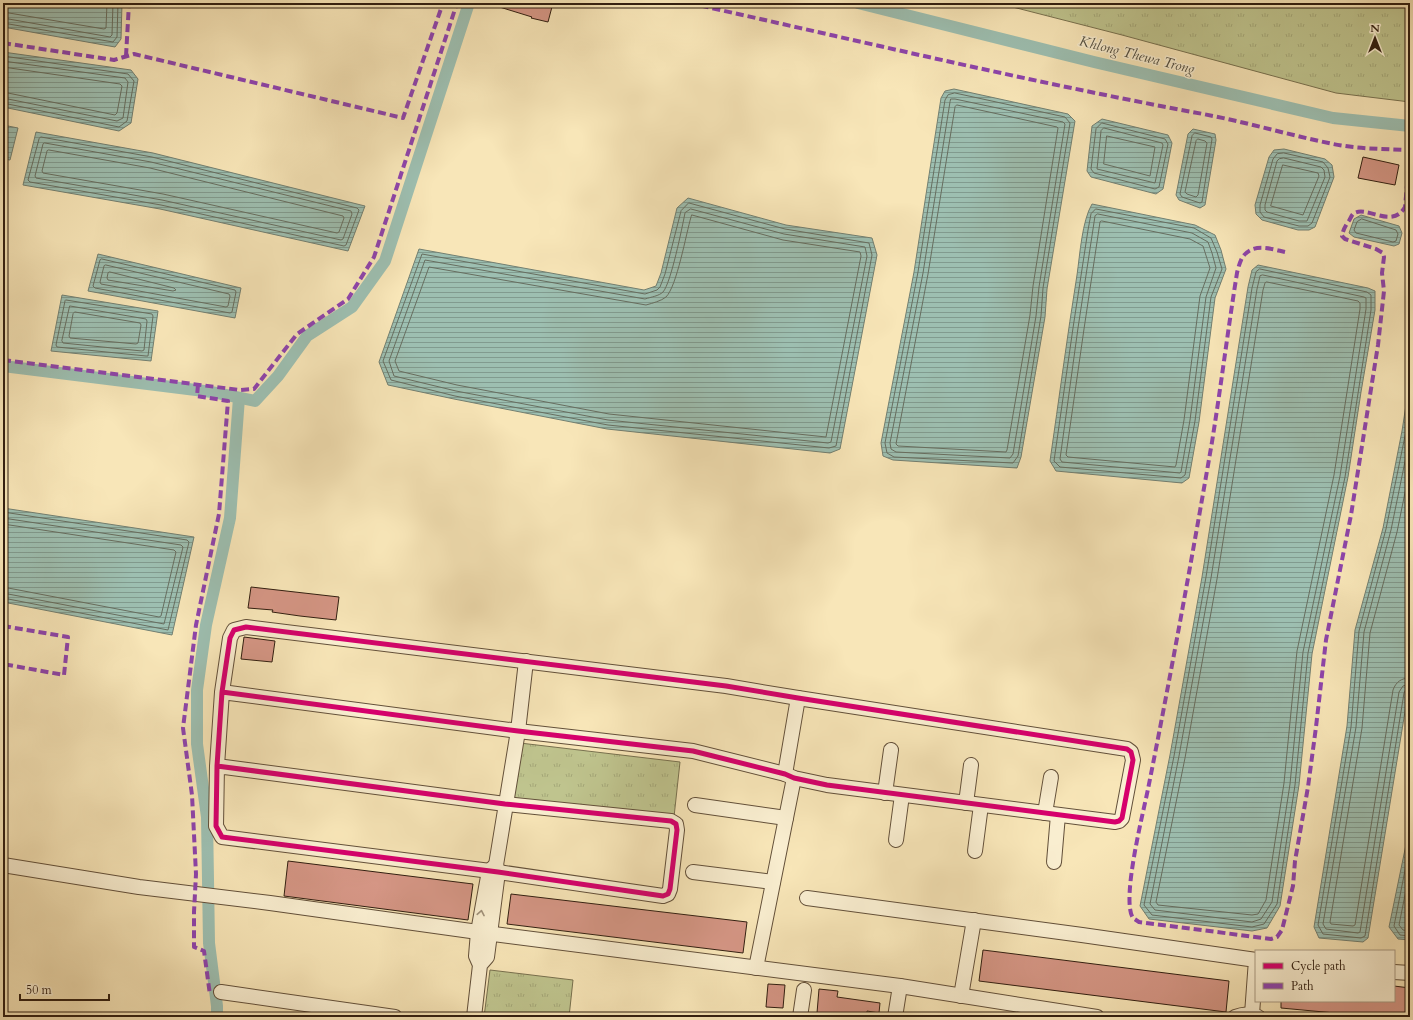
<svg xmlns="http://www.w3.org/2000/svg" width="1413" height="1020" font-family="Cardo,serif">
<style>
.grass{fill:url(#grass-tufts);stroke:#78714f}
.water{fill:url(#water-rules);stroke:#727f71}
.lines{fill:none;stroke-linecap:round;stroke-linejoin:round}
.shore{stroke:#676e60;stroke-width:1}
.canal{stroke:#9dbfb1;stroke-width:12}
.building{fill:#d59685;stroke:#311e10}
.minor-casing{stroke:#63503a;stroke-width:16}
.minor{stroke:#faefd1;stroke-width:14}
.quiet{stroke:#8e44ad;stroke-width:4;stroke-dasharray:8 4;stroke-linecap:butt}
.cycleway-casing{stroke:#faefd1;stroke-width:8}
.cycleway{stroke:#d6006c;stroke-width:5}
.oneway{stroke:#a0917a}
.labels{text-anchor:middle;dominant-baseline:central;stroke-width:3;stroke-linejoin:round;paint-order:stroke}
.water-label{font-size:14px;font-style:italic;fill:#514e40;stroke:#faefd1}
</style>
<defs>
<pattern id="grass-tufts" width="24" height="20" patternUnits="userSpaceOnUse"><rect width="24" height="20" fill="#bfc48e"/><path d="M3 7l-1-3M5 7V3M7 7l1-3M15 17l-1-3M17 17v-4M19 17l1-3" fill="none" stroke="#a5a879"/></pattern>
<pattern id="water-rules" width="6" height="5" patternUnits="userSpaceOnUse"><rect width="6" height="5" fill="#9dbfb1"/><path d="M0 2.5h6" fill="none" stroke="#819b8f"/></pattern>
</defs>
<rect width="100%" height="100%" fill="#f8e6b8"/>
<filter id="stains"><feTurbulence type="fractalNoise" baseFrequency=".005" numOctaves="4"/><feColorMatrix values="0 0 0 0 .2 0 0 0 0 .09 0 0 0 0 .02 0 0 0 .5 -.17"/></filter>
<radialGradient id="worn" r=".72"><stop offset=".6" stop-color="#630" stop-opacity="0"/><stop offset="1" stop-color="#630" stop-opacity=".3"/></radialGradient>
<!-- grass -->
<g class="grass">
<polygon points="997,3 1394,3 1410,6 1410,102 1336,93 1122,35"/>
<polygon points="520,743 680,762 674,817 513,798"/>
<polygon points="490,970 573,980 569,1017 484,1017"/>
</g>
<!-- water -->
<g class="water">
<polygon points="3,3 122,3 121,39 115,47 3,27"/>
<polygon points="3,52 131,70 138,79 131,123 119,131 3,107"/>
<polygon points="954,89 1068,114 1075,121 1047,289 1045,317 1021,457 1017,468 893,460 883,456 881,443 914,272 941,98 945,91"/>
<polygon points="1102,119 1168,135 1172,143 1163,189 1156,194 1091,177 1087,171 1092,126"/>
<polygon points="3,125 18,128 10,160 3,159"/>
<polygon points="1193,129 1215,134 1216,140 1205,205 1200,208 1179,200 1176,195 1188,134"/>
<polygon points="36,132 153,153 365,206 348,251 160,209 23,185"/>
<polygon points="1284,149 1325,159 1332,165 1334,177 1315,227 1309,230 1298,230 1262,220 1256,214 1255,205 1269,157 1274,150"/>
<polygon points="688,198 786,225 872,238 877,255 840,449 830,453 607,429 454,399 388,385 379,362 419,249 644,290 656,286 661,273 677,208"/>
<path d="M1092,204L1195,225L1215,235L1221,250L1226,269L1215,298L1199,422L1189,478L1182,483L1056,471L1050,461C1059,399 1067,337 1077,275C1080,254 1082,221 1092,204Z"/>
<polygon points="1361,215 1399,226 1402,233 1399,244 1394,246 1354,237 1349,233 1354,219"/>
<polygon points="98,254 241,288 235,318 88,291"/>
<polygon points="1258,265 1368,288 1375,291 1375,310 1361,392 1348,477 1312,654 1299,785 1280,906 1267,928 1252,931 1149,919 1140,906 1170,755 1202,577 1248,287 1252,270"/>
<polygon points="62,295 158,311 151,361 51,351"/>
<polygon points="1410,379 1410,681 1368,938 1363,942 1319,938 1314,927 1347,726 1355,630 1383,528 1402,431"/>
<polygon points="3,508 194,537 172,635 3,602"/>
<polygon points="1410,825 1410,940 1398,939 1389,927"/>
</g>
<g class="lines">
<!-- shore -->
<g class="shore">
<polyline points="3,12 104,29 106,28 107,3"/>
<polyline points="3,18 110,37 112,35 113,3"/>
<polyline points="3,23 113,42 117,37 118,3"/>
<polyline points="3,56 128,74 134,81 127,121 119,127 3,103"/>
<polyline points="3,61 125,78 128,82 123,118 117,121 3,98"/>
<polyline points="3,67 120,84 122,86 117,113 115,115 3,92"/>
<polygon points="955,93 1065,117 1070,123 1043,288 1041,316 1018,456 1013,463 894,457 887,453 885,443 918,272 945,100 948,95"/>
<polygon points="951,99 955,99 1063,122 1065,124 1039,287 1036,316 1013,454 1010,458 896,452 891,449 890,443 923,273 950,102"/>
<polygon points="957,105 1057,127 1058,128 1033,286 1030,315 1007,450 1006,452 898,446 896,444 928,274 955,107"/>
<polygon points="1102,123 1165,139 1168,144 1159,187 1155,189 1094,173 1091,169 1096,129"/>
<polygon points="1104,128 1162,143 1163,145 1155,183 1097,169 1101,131"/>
<polygon points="1195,133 1211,137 1212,139 1202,202 1200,203 1182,197 1180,194 1192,136"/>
<polygon points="1107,136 1155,147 1150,176 1104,164"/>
<polygon points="41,137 152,157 357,208 359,210 346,245 344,246 161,205 30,182 28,180 39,139"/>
<polygon points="1198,139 1205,141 1207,143 1198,195 1196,197 1187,194 1185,192 1196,141"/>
<polygon points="45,143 151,162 351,211 352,214 343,239 341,240 162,200 36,178 35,176 43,144"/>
<polygon points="49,150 150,168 343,216 344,218 339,232 337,233 163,194 43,173 42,171 47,151"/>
<polygon points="1284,153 1323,162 1328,168 1330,177 1312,223 1308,226 1299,226 1264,217 1260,212 1260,205 1273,159 1277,154"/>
<polygon points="1284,158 1321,167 1324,170 1325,177 1307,221 1299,221 1267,212 1265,210 1265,205 1277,161 1279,159"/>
<polygon points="1283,165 1318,173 1319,176 1303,215 1271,206"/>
<polygon points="689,203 785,229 869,243 872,255 836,446 829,448 608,425 455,396 391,380 383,361 422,254 645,294 657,290 660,287 665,274 681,211"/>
<path d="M691,209L784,234L865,247L867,256L831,442L828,443L608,420L456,391L394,376L389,361L425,260L645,299C651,297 659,296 663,292C671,283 682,228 685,213Z"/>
<polygon points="1096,209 1194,228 1211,238 1217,252 1222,269 1211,297 1195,421 1185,475 1181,478 1060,467 1054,461 1073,328 1088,230 1091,214"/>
<polygon points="1098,214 1192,233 1208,242 1212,253 1216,268 1206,297 1190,420 1181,472 1180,473 1062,462 1060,459 1078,328 1095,216"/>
<path d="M692,215L783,240L860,252L861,256L826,437L609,414L457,385L399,371L395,361L429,267L646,305C653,303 661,301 666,297C677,286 686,234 691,217Z"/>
<polygon points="1362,219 1396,230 1398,234 1396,241 1393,242 1356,233 1354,230 1357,222"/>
<polygon points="1102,221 1190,239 1203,246 1210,268 1200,296 1184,420 1176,465 1175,467 1068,457 1066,455 1084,329 1100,222"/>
<polygon points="102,259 235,290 236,292 232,312 230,313 95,288 93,286 100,260"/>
<polygon points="106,265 229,294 230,296 228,306 226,307 101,284 100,282 104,266"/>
<polygon points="1260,269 1367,292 1371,295 1371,310 1345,477 1308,653 1295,785 1277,904 1264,924 1252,927 1152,915 1144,905 1174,756 1206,577 1252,288 1256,272"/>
<polygon points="110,272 174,288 176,290 173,291 108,280 107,278 108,273"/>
<polygon points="1263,275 1364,297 1366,298 1366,309 1340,476 1303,652 1290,784 1272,902 1261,919 1252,922 1155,910 1150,904 1179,756 1211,578 1257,289 1260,276"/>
<polygon points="1267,282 1358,301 1360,303 1360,309 1334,475 1297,651 1284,783 1266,900 1258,914 1252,915 1158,905 1156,902 1185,758 1217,579 1263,290 1265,283"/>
<polygon points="66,300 152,314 153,316 148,356 146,356 57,347 56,345 65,301"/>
<polygon points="70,306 146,319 147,321 144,350 142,351 63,343 62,341"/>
<polygon points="75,312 140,323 141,325 138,343 136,344 70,338 69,336 73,314"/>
<polyline points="1410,405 1406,431 1386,529 1359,631 1351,727 1318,925 1323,934 1361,938 1365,936 1404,693 1406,689 1410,689"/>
<polyline points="1410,437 1391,530 1364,632 1356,727 1323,924 1326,929 1358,933 1360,932 1399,692 1403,686 1410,684"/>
<path d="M1410,468L1397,532L1370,633L1362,728L1330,922L1331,924L1353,926L1355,925L1393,690C1396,682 1401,678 1410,678"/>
<polyline points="3,512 187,540 189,542 168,630 3,598"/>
<polyline points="3,518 181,545 183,547 164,624 3,593"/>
<polyline points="3,524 174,550 176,552 161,616 159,617 3,587"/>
<polyline points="1410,845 1394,926 1400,935 1410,936"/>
<polyline points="1410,870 1399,925 1403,930 1410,931"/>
</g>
<!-- canal -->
<g class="canal">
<polyline points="858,3 1094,62 1333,118 1410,126"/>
<polyline points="3,366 212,392 255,401 278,376 307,336 352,307 385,261 469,3"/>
<polyline points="217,1017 217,1006 209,943 207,817 197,744 197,690 206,625 230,518 239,398"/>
</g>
</g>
<!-- building -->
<g class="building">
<polygon points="494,3 553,3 548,22 531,18 532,17 493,5"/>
<polygon points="1363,157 1399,165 1395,185 1358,178"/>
<polygon points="251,587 339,597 336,620 300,616 272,612 273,610 248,608"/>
<polygon points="244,637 275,641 272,662 241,659"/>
<polygon points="288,861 473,884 468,920 284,896"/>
<polygon points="511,894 747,922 743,953 507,924"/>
<polygon points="983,950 1229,981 1226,1012 979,981"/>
<polygon points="768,984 785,985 783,1008 766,1007"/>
<polygon points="1394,986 1410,988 1410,1017 1378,1017 1281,1008 1281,1001 1394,1001"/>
<polygon points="819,989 838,991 837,997 880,1003 879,1013 867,1011 867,1017 817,1013"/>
</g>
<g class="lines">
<defs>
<g id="minor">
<polyline points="217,766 505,804 671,821 676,824 677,830 670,889 668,894 663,896 498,872 222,837 216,826 217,766 222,692 230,638 234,630 246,627 726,686 798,698 1127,749 1131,752 1133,760 1122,818 1119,821 1115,822 827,785 794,778 785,774 693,751 518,731 222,692"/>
<polyline points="785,774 798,698"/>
<polyline points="885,793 891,750"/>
<polyline points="966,803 971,765"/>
<polyline points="695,805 786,818"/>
<polyline points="1045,813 1051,777"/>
<polyline points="896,840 902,795"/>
<polyline points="975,851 981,805"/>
<polyline points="1054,862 1058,815"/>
<polyline points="3,865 139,887 270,903 478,932 900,986 1097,1017"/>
<polyline points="496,865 518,731 526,661"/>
<polyline points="693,872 773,882"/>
<polyline points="807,898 1082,935 1256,960 1252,1014"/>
<polyline points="756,968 794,778"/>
<polyline points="1394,972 1410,973"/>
<polyline points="221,992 395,1017"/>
<polyline points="961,996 974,920"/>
<polyline points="474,1017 480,965 476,956 478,932 489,871 496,865 498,872 487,957 480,965"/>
<polyline points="800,1017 804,990"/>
<polyline points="895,1017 900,986"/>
<path d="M1235,1017C1243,1014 1249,1013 1258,1017"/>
</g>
</defs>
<!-- minor casing -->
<use href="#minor" class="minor-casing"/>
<!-- minor -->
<use href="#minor" class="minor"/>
<!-- quiet -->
<g class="quiet">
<path d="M689,3C860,41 1030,82 1203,114C1246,122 1289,135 1333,144C1358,149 1384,149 1410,150"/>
<polyline points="3,43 114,60 134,54 403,118 443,3"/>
<polyline points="126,56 129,3"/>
<path d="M1285,252C1271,249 1252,242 1242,258C1240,262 1238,268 1237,273C1228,329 1221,386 1212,442C1192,558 1171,674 1148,789C1143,814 1121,900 1133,918L1139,922L1271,939L1277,937L1282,930L1293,886L1295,861L1308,787L1316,727L1326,640L1351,515L1378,345L1384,291L1382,273L1384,257L1383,253L1376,249L1345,239L1342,236C1343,230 1345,227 1348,222C1350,220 1351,216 1353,214C1366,204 1392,230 1405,207L1410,153"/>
<polyline points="3,360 240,390 254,389 297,334 348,299 374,257 457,3"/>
<polyline points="198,385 197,396 228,401 219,514 196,625 183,728 192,795 196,874 194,912 194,947 204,951 210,995"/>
<polyline points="3,626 68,637 64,675 3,664"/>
</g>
<defs>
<polyline id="cycleway" points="217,766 505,804 671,821 676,824 677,830 670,889 668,894 663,896 498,872 222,837 216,826 217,766 222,692 230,638 234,630 246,627 726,686 798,698 1127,749 1131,752 1133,760 1122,818 1119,821 1115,822 827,785 794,778 785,774 693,751 518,731 222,692"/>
</defs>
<!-- cycleway casing -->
<use href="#cycleway" class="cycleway-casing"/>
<!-- cycleway -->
<use href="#cycleway" class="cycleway"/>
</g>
<!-- one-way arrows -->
<defs><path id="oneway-chevron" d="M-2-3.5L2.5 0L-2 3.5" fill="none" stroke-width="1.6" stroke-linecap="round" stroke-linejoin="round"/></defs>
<use class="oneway" href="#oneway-chevron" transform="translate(481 913) rotate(-79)"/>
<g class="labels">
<!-- water labels -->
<g class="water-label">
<text transform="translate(1137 55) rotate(14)">Khlong Thewa Trong</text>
</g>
</g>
<!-- margin -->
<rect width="1413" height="1020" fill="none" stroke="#f8e6b8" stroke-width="16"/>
<rect x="4" y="4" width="1405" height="1012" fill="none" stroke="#311e10" stroke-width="2"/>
<rect x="8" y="8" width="1397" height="1004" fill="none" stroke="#311e10"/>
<!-- legend -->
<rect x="1255" y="950" width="140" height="52" fill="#faefd1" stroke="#aa9b84"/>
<rect x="1263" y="963" width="20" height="6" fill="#d6006c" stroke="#aa9b84"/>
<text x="1291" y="970" font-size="12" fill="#311e10">Cycle path</text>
<rect x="1263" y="983" width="20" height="6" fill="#8e44ad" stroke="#aa9b84"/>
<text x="1291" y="990" font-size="12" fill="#311e10">Path</text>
<!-- north arrow -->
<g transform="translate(1375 38)" stroke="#faefd1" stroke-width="3" paint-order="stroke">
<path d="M0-3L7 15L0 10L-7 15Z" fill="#311e10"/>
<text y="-6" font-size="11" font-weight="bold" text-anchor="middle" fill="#311e10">N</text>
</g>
<!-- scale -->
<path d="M20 994v6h89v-6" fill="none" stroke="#311e10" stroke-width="2"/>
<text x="26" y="994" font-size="12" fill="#311e10" stroke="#faefd1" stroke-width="3" paint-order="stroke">50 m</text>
<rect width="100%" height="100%" filter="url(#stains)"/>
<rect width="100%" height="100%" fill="url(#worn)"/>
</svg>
